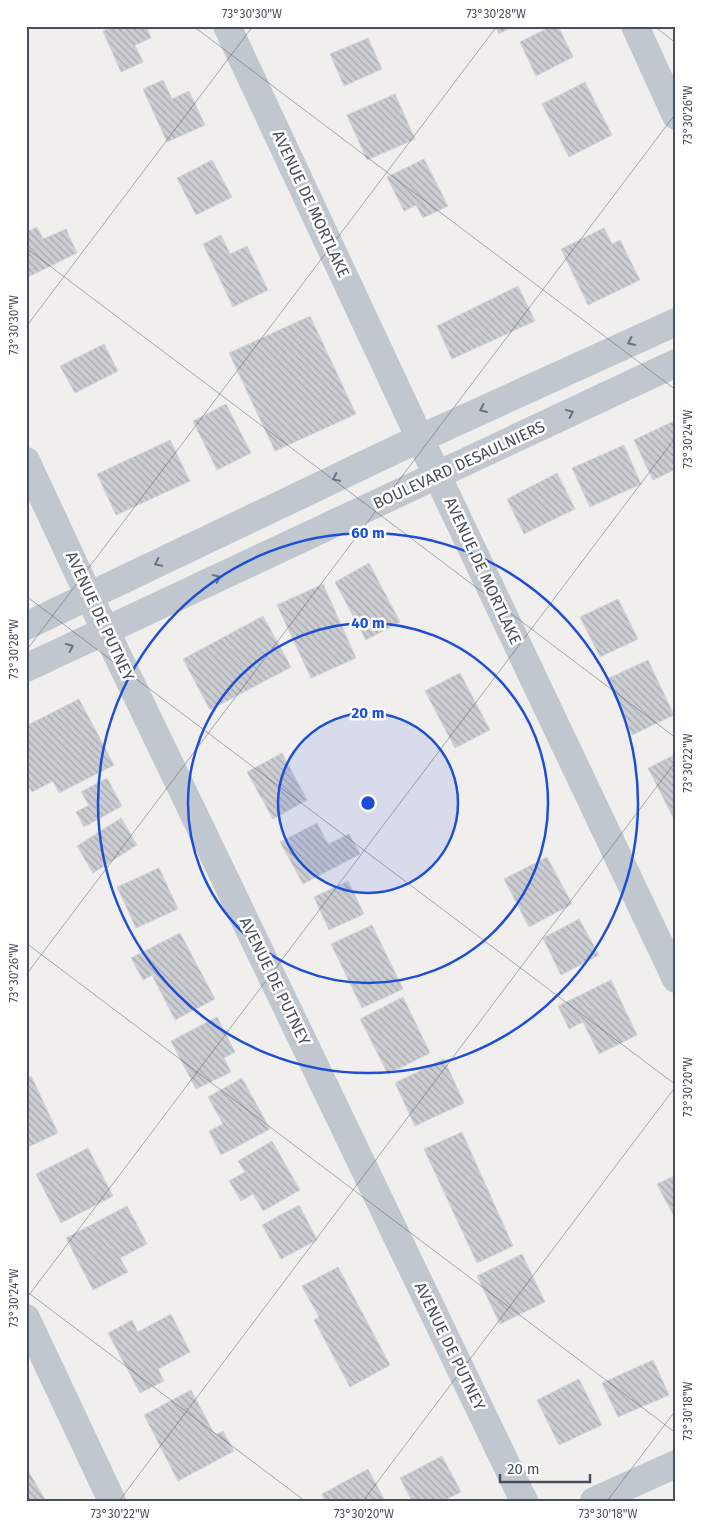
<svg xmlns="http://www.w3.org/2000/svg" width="702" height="1527" font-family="'Fira Sans',sans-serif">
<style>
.building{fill:url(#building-back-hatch);stroke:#d3d4d9}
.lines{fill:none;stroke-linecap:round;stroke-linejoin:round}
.minor{stroke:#c1c7cf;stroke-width:28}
.tertiary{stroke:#c1c7cf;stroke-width:28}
.oneway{stroke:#6d737d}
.ticks{fill:none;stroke:#494f5a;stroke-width:1;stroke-opacity:0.45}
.ring{fill:none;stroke:#1d4ed8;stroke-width:2.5}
.labels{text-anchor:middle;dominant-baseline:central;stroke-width:5;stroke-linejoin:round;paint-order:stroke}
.street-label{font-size:16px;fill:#494f5a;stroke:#fff}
.centre{fill:#1d4ed8;stroke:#fff;stroke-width:2.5}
.ring-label{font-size:15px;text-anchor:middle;font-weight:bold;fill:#1d4ed8;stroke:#fff;stroke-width:5;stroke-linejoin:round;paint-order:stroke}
.neatline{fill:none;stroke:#494f5a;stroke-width:2}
.ticks-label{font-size:12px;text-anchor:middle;fill:#494f5a}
</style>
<defs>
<pattern id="building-back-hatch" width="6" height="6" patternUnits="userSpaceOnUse" patternTransform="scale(1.25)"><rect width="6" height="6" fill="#cccdd2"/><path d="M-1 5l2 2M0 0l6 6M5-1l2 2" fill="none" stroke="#a8a9ad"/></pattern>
</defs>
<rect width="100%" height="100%" fill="#f1efee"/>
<!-- building -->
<g class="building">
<polygon points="114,26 146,26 151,38 135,45 143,62 121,72 103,31"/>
<polygon points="495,26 513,26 499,34"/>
<polygon points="552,26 558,26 573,57 536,76 520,42"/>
<polygon points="368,38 382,69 344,86 330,54"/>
<polygon points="163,80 172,99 189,91 205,125 167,142 143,89"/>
<polygon points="585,82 612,135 569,157 542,104"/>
<polygon points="395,94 415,139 367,160 347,115"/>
<polygon points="424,159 448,206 423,218 416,205 404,211 387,177"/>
<polygon points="212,160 232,197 196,215 177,178"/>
<polygon points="37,227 43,239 66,229 77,253 26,278 26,232"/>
<polygon points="604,228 612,244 620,240 640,280 588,305 561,249"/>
<polygon points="221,235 230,254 247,246 268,290 233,307 203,244"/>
<polygon points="518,286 535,321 452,359 437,326"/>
<polygon points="310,316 356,414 275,451 229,353"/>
<polygon points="104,344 118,371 75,393 60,366"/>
<polygon points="226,404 251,453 217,470 193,421"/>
<polygon points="676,420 676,469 653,480 634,440"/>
<polygon points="170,440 190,481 116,515 97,474"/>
<polygon points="624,445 641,484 590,507 572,468"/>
<polygon points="557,473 575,509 524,534 507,499"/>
<polygon points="369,563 400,622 366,640 335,582"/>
<polygon points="323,584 356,658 311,678 277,605"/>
<polygon points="618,599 638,639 600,657 580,617"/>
<polygon points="263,616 291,667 210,710 183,659"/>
<polygon points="648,660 674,715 632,735 607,679"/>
<polygon points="460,673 490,730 455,748 425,691"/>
<polygon points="79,699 114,765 59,793 53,781 32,792 26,782 26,726"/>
<polygon points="282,753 307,800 273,819 247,772"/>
<polygon points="676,754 676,823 648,768"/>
<polygon points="107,778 122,806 84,827 76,812 89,805 81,792"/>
<polygon points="121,818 137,845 93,873 77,846"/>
<polygon points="317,823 328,844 349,834 360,854 303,884 280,842"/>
<polygon points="547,857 572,904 529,927 504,879"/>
<polygon points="159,868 178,909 136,928 117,887"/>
<polygon points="348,881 364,914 329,930 314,897"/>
<polygon points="579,919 599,955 561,975 543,938"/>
<polygon points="372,925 403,989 362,1008 331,944"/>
<polygon points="180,933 215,999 175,1020 152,975 143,980 131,958"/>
<polygon points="611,980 637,1035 599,1054 583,1022 569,1029 558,1006"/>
<polygon points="403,997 430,1053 388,1074 360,1019"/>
<polygon points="217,1017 235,1052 224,1058 231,1072 196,1089 171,1041"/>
<polygon points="444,1059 464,1103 415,1126 395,1083"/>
<polygon points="31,1076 58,1133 26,1148 26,1078"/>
<polygon points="242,1078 270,1129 221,1155 209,1131 223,1124 208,1097"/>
<polygon points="462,1132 513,1246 477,1263 424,1149"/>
<polygon points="272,1141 300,1190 263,1211 253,1194 241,1201 229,1181 245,1172 238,1161"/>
<polygon points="88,1148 113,1196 61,1223 36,1174"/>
<polygon points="676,1175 676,1220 657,1184"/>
<polygon points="299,1205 317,1240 281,1259 262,1225"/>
<polygon points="127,1206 147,1244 120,1258 128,1272 93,1290 66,1238"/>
<polygon points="522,1254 545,1302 500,1324 477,1276"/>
<polygon points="338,1267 390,1365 350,1387 314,1320 319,1317 302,1286"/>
<polygon points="171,1314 190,1352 158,1369 164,1381 140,1393 108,1333 132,1320 138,1332"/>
<polygon points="653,1360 669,1395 618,1417 602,1383"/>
<polygon points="579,1379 602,1425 559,1445 537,1400"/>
<polygon points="191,1390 215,1435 223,1431 234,1451 178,1481 144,1415"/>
<polygon points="442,1456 461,1492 443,1501 412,1501 400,1478"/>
<polygon points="26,1467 46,1501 26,1501"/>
<polygon points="368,1469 385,1501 325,1501 322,1494"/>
</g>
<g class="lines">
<!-- minor -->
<g class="minor">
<polyline points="227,26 437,475 676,979"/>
<polyline points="635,26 676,116"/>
<polyline points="26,461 89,596 524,1501"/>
<polyline points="26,1318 112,1501"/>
<polyline points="594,1501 676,1464"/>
</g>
<!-- tertiary -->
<g class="tertiary">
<polyline points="26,626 397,449 676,322"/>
<polyline points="26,668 676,363"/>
</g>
</g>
<!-- one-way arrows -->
<defs><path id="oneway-chevron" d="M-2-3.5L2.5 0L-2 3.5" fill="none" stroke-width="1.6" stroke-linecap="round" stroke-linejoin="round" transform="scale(1.25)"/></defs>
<g class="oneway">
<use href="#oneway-chevron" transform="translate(631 342) rotate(156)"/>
<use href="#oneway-chevron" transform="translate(483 409) rotate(156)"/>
<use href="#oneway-chevron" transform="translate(570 413) rotate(-25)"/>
<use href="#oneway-chevron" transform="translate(336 478) rotate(154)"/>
<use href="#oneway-chevron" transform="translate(158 563) rotate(154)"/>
<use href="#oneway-chevron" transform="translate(217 578) rotate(-25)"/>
<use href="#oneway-chevron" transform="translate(70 647) rotate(-25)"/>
</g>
<!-- ticks -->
<path class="ticks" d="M193,26L676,390M654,26L676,43M26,248L676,738M26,327L253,26M26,596L676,1085M26,651L497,26M26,943L676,1433M26,975L676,113M26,1291L305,1501M26,1299L676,437M119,1501L676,761M363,1501L676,1086M607,1501L676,1410"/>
<!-- distance rings -->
<circle cx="368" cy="803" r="90" fill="#1d4ed8" fill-opacity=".12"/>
<g class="ring">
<circle cx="368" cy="803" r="90"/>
<circle cx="368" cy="803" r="180"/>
<circle cx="368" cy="803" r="270"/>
</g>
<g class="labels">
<!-- street labels -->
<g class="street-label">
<text transform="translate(311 204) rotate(65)">AVENUE DE MORTLAKE</text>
<text transform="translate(459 465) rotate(-25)">BOULEVARD DESAULNIERS</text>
<text transform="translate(483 571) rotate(65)">AVENUE DE MORTLAKE</text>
<text transform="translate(100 616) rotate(65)">AVENUE DE PUTNEY</text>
<text transform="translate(275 981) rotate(64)">AVENUE DE PUTNEY</text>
<text transform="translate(450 1346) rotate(64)">AVENUE DE PUTNEY</text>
</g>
</g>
<circle cx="368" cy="803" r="8" class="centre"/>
<g class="ring-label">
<text x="368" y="538">60 m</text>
<text x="368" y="628">40 m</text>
<text x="368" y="718">20 m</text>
</g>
<!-- border -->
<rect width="702" height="1527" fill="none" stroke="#ffffff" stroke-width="55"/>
<!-- scale -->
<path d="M500 1474v8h90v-8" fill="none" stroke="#494f5a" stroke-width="2.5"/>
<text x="507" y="1474" font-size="15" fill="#494f5a" stroke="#ffffff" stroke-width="4" paint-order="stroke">20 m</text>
<rect x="28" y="28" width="646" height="1472" class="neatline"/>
<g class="ticks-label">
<text x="252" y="18">73°30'30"W</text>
<text x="496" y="18">73°30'28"W</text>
<text transform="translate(688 115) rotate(-90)" y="4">73°30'26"W</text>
<text transform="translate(14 325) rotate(-90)" y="4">73°30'30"W</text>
<text transform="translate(688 439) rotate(-90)" y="4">73°30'24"W</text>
<text transform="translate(14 649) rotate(-90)" y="4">73°30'28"W</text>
<text transform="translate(688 763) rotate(-90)" y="4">73°30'22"W</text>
<text transform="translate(14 973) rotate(-90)" y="4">73°30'26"W</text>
<text transform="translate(688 1087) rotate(-90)" y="4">73°30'20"W</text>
<text transform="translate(14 1298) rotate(-90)" y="4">73°30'24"W</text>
<text transform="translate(688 1411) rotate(-90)" y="4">73°30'18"W</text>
<text x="120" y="1518">73°30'22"W</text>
<text x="364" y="1518">73°30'20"W</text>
<text x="608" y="1518">73°30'18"W</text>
</g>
</svg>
